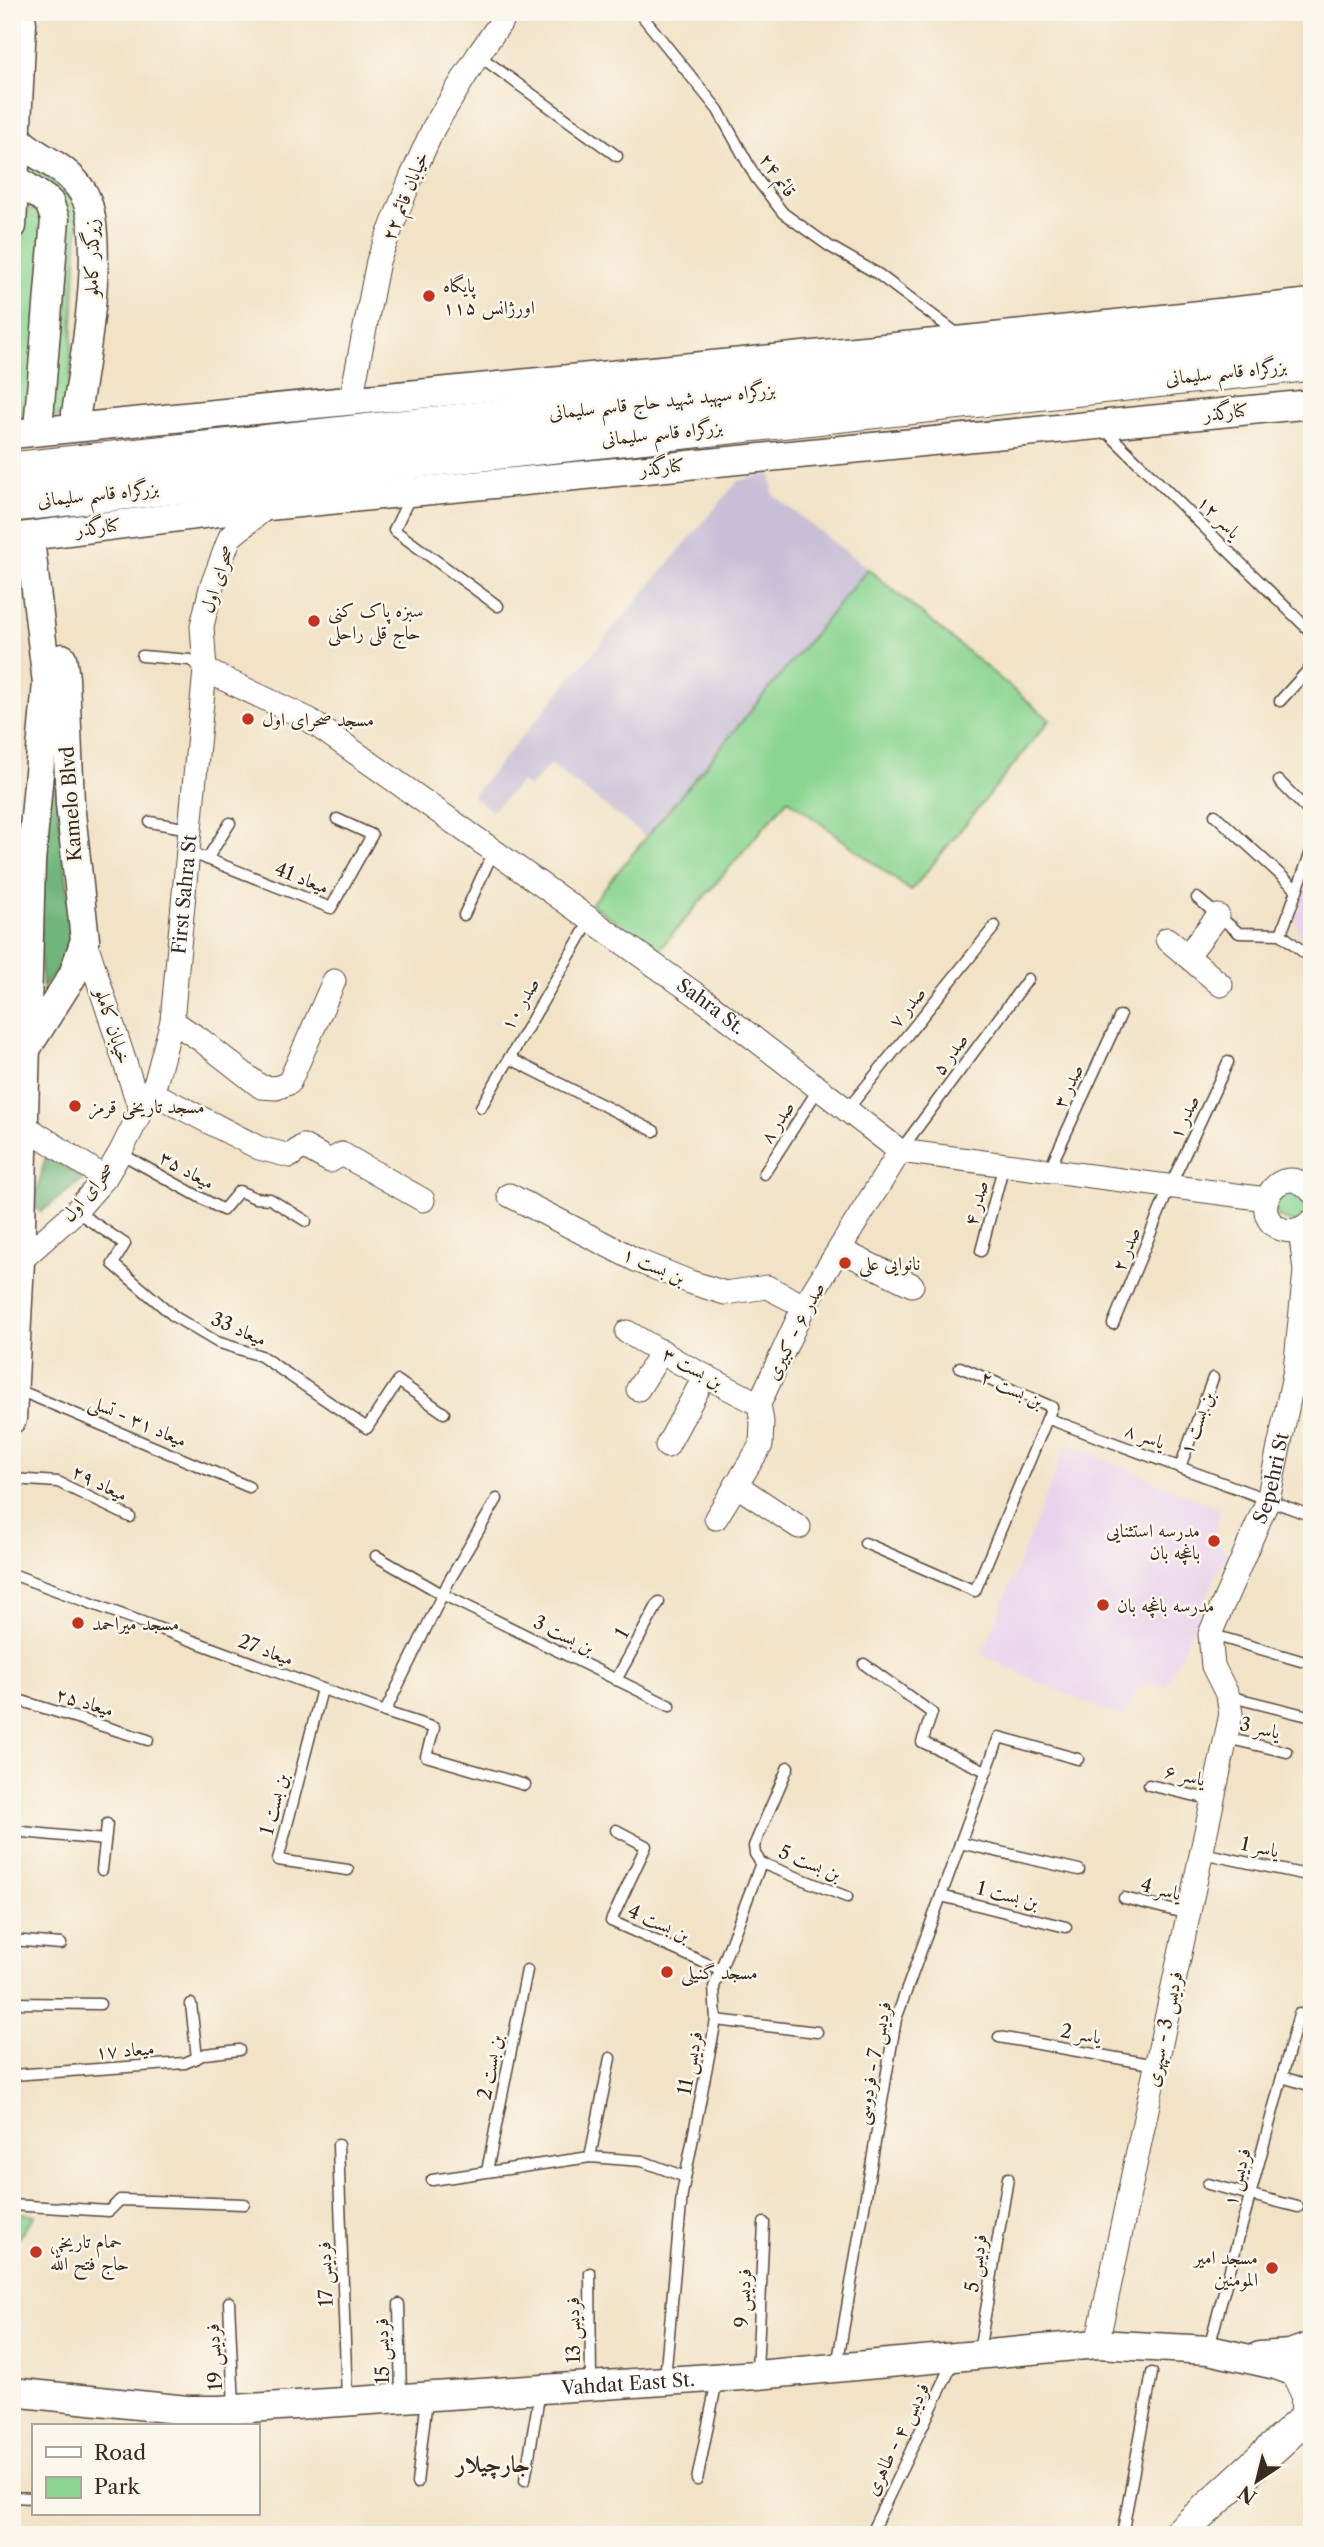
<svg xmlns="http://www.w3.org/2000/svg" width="1324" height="2547" font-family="'Libre Caslon Text',Amiri,serif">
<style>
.built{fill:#e9d2ed}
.industrial{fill:#c9bfd7}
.green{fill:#8ad591;stroke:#628058;stroke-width:2}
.forest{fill:#6fb67b;stroke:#55704c;stroke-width:2}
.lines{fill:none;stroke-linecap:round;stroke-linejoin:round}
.service-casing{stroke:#564637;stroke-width:13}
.minor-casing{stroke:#564637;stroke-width:25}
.tertiary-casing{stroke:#564637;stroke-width:31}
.secondary-casing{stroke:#564637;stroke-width:34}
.trunk-casing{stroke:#564637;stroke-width:39}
.service{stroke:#fff;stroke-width:10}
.minor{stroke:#fff;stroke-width:23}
.tertiary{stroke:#fff;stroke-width:28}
.secondary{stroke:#fff;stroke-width:32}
.trunk{stroke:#fff;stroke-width:37}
.poi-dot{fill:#c8321e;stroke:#fbf7ec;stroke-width:2.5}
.labels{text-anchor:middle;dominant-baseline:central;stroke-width:5;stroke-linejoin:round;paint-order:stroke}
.street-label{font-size:19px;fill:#3b2a1e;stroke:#fbf7ec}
.poi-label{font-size:19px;fill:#3b2a1e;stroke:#fbf7ec;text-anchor:start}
.quarter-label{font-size:23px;font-weight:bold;fill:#3b2a1e;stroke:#fbf7ec}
</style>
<rect width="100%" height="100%" fill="#fbf7ec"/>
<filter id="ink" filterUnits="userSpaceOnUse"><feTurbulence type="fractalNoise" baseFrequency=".0143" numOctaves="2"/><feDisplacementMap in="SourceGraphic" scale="14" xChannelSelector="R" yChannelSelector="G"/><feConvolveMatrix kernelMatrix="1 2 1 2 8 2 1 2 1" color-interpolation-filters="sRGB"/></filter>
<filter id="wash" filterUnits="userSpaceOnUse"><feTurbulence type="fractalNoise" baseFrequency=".00686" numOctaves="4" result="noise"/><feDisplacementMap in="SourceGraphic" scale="28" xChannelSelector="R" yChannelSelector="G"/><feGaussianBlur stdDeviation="1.57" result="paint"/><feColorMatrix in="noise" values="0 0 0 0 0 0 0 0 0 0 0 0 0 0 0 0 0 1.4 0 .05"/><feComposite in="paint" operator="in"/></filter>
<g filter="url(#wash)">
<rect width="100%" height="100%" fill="#f2e3c7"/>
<!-- built -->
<g class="built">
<polygon points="1312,875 1312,950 1302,943 1295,917"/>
<polygon points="1067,1443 1221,1510 1215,1530 1226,1554 1166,1687 1148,1683 1143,1689 1137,1688 1124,1718 1038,1682 982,1655"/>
</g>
<!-- industrial -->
<polygon class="industrial" points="771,473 773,495 868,569 647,838 550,764 529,787 521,782 492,811 472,796 738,481"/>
<!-- green -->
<g class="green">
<polygon points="35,162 79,205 68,416 46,417 61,203 21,168"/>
<polygon points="31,209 44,213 36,420 21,419 13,403 12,395 17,229 22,217"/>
<polygon points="868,569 1050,720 911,891 788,799 658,951 591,904"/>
<polygon points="1289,1188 1308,1199 1309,1205 1305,1216 1295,1223 1278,1217 1274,1202"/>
<polygon points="12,2212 35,2215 12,2246"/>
</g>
<!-- forest -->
<g class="forest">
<polygon points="53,722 55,783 75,946 43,988 39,945"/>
<polygon points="46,1155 83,1179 41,1212 33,1207"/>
</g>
</g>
<g filter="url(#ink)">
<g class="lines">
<defs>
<g id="service">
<polyline points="639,12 718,110 756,178 783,213 829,246 878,274 959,335"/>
<polyline points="478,55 617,156"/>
<polyline points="1104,429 1312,633"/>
<polyline points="411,495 394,530 498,606"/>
<polyline points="142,656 190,660 203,669"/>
<polyline points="1280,701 1312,666"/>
<polyline points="1279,781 1312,815"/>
<polyline points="1215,815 1297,890"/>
<polyline points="150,822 189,829"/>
<polyline points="1312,849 1281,934 1312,959"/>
<polyline points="187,851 331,908 372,835 337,819"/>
<polyline points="207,859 230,823"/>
<polyline points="1197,898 1239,933 1281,934"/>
<polyline points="464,915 494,850"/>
<polyline points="509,1058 654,1131"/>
<polyline points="481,1107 591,919"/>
<polyline points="847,1110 995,926"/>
<polyline points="900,1151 1028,979"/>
<polyline points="120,1153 223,1210 239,1191 255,1198 270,1199 306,1221"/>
<polyline points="1049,1170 1120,1016"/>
<polyline points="764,1174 819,1088"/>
<polyline points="76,1211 125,1244 113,1264 175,1317 217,1342 261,1356 367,1428 398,1381 444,1413"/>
<polyline points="981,1251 1004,1164"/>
<polyline points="1113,1324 1170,1186 1228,1062"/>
<polyline points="16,1389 249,1487"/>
<polyline points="1049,1419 1312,1516"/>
<polyline points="1180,1467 1213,1378"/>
<polyline points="12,1479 58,1482 130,1517"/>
<polyline points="865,1543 975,1591 1052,1407 960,1367"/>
<polyline points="376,1556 442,1594 670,1706"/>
<polyline points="12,1574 385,1712 449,1581 497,1499"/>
<polyline points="1210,1634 1301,1661"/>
<polyline points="864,1664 932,1713 922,1742 986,1771"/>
<polyline points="616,1680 659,1602"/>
<polyline points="322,1689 278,1860 348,1870"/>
<polyline points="1228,1696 1312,1717"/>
<polyline points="12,1698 148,1740"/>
<polyline points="385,1712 434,1728 426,1756 525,1785"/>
<polyline points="1226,1738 1287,1752"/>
<polyline points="1149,1785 1213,1800"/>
<polyline points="616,1830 646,1846 611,1921 721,1970"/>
<polyline points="12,1831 105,1840"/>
<polyline points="960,1843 1079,1870"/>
<polyline points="1202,1853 1312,1876"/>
<polyline points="761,1863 847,1897"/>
<polyline points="102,1870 107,1824"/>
<polyline points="941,1896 1066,1927"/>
<polyline points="1124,1898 1188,1914"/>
<polyline points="12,1940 61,1944"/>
<polyline points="12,2003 100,2004"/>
<polyline points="191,2004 197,2058"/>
<polyline points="716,2020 817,2032"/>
<polyline points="999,2037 1156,2065"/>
<polyline points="12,2075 185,2063 205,2054 239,2050"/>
<polyline points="1282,2077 1312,2086"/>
<polyline points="338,2145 347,2399"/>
<polyline points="590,2157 610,2058"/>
<polyline points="487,2171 527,1970"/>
<polyline points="432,2180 590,2157 642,2161 685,2177"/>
<polyline points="1208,2184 1298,2207"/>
<polyline points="12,2205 109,2211 120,2200 244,2204"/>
<polyline points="590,2273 591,2385"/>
<polyline points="229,2302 234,2407"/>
<polyline points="399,2304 401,2398"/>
<polyline points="1209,2347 1299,2014"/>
<polyline points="979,2352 1008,2178"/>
<polyline points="837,2366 896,2019 999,1737 1078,1759"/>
<polyline points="757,2372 764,2223"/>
<polyline points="665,2378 682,2194 716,2020 714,1987 761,1863 755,1854 754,1846 788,1767"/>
<polyline points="525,2480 540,2391"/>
<polyline points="697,2480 717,2380"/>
<polyline points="417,2483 427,2399"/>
<polyline points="12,2497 33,2498"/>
<polyline points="870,2535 954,2361"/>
<polyline points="1122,2535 1152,2373"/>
</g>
<g id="minor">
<polyline points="351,400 378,261 411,178 434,127 478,55 508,12"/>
<path id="s1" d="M205,670L308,719L708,1003L900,1151L1266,1199"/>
<polyline points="1167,939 1221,985"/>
<polyline points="85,940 141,1112"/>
<polyline points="1187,956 1218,916"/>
<polyline points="172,1021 201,1040 261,1087 276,1088 289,1083 334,981"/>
<polyline points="151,1092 259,1148 290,1156 303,1146 330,1161 342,1154 423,1200"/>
<polyline points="23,1125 105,1178"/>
<polyline points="509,1195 638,1261 690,1282 725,1293 767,1287 804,1306"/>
<path d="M1310,1222C1303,1229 1294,1232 1284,1230C1243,1218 1279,1154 1312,1192"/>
<polyline points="840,1250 912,1285"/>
<path id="s2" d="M20,1261L76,1211L105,1178L120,1153L156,1081L172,1021L205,670L202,626L211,588L230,537L268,506"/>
<polyline points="627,1332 680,1363 759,1404"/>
<polyline points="638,1389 662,1351"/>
<polyline points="667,1446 705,1376"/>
<polyline points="736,1485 799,1527"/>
<polyline points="716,1518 761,1445 762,1422 759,1404 804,1306 900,1151"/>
<path id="s3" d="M1097,2344L1231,1714L1228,1696L1213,1666L1210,1634L1268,1500L1295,1370L1305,1271L1300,1229"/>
</g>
<g id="tertiary">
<path d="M16,137C34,158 64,163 82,191C108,229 84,366 76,413"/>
<polyline points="14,178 49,202 55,219 39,417"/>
<polyline points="12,226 22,23 20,12"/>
<polyline points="12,434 966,340 1312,303"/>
<polyline points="12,538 268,506 1312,404"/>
<polyline points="26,1049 73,975 85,940 70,804 65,678 62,658"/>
<polyline points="12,1419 20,1261 31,862 47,683 31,548"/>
<polyline points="1260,2356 1290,2354 1312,2346"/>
<path id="s4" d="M12,2392L187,2410H220L757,2375L1097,2344L1209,2350L1276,2365L1312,2378"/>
</g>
<g id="secondary">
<polyline points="1297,2372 1307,2393 1307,2416"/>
<polyline points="1178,2535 1312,2412"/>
</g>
<g id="trunk">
<polyline points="12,471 1312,330"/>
<polyline points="12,503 1312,362"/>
</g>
</defs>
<!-- service casing -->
<use href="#service" class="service-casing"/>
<!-- minor casing -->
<use href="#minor" class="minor-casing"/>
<!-- tertiary casing -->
<use href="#tertiary" class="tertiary-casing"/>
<!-- secondary casing -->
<use href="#secondary" class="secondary-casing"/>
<!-- trunk casing -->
<use href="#trunk" class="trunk-casing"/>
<!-- service -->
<use href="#service" class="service"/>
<!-- minor -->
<use href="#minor" class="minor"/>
<!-- tertiary -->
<use href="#tertiary" class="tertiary"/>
<!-- secondary -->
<use href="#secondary" class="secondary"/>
<!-- trunk -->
<use href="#trunk" class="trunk"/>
</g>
</g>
<!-- markers -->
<g class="poi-dot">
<circle cx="429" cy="296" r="7"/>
<circle cx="314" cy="621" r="7"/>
<circle cx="248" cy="719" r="7"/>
<circle cx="75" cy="1106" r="7"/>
<circle cx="845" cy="1263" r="7"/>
<circle cx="1214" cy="1541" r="7"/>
<circle cx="1103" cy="1605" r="7"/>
<circle cx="78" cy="1623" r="7"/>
<circle cx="667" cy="1972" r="7"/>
<circle cx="36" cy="2252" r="7"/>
<circle cx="1272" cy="2268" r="7"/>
</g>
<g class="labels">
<!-- street labels -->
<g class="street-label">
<text transform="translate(778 175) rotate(55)">قائم ۲۴</text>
<text transform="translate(405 196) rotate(-68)">خیابان قائم ۲۲</text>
<text transform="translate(91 258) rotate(-90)">زیرگذر کاملو</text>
<text transform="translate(1226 372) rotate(-6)">بزرگراه قاسم سلیمانی</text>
<text transform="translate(662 401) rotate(-6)">بزرگراه سپهبد شهید حاج قاسم سلیمانی</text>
<text transform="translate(1226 412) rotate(-6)">کنارگذر</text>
<text transform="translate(662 433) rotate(-6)">بزرگراه قاسم سلیمانی</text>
<text transform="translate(662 467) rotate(-6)">کنارگذر</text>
<text transform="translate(98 494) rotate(-6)">بزرگراه قاسم سلیمانی</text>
<text transform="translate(1219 517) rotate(45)">یاسر ۱۲</text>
<text transform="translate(98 527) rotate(-7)">کنارگذر</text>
<text transform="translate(217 579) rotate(-72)">صحرای اول</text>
<text transform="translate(71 804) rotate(-94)">Kamelo Blvd</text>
<text transform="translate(302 878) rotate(21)">میعاد 41</text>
<text stroke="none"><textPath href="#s2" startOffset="418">First Sahra St</textPath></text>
<text transform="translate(520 1004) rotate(-60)">صدر ۱۰</text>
<text stroke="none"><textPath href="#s1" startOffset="609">Sahra St.</textPath></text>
<text transform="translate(907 1007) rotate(-51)">صدر ۷</text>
<text transform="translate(113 1026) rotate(72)">خیابان کاملو</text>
<text transform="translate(950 1054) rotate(-54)">صدر ۵</text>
<text transform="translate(1068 1086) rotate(-65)">صدر ۳</text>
<text transform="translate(1184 1117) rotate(-65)">صدر ۱</text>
<text transform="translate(777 1122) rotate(-57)">صدر ۸</text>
<text transform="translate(187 1170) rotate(29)">میعاد ۳۵</text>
<text transform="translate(88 1192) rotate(-50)">صحرای اول</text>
<text transform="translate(976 1203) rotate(-75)">صدر ۴</text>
<text transform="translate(1126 1249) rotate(-68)">صدر ۲</text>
<text transform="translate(654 1266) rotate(24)">بن بست ۱</text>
<text transform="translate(239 1329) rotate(23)">میعاد 33</text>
<text transform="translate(795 1331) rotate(-63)">صدر ۶ - کبیری</text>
<text transform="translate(693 1368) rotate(29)">بن بست ۳</text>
<text transform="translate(1012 1389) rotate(24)">بن بست ۲</text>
<text transform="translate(138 1421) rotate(23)">میعاد ۳۱ - تسلی</text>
<text transform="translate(1197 1423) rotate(-69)">بن بست ۱</text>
<text transform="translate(1145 1436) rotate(20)">یاسر ۸</text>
<text stroke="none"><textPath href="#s3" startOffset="896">Sepehri St</textPath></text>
<text transform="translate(100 1483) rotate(26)">میعاد ۲۹</text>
<text transform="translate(622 1633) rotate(-61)">1</text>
<text transform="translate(564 1635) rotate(26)">بن بست 3</text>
<text transform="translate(266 1650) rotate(20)">میعاد 27</text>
<text transform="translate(85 1702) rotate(17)">میعاد ۲۵</text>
<text transform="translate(1260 1728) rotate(13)">یاسر 3</text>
<text transform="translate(1185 1775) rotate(13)">یاسر ۶</text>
<text transform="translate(274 1804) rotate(-75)">بن بست 1</text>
<text transform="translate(1260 1847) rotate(12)">یاسر 1</text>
<text transform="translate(810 1863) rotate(22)">بن بست 5</text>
<text transform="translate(1161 1889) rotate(14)">یاسر 4</text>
<text transform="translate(1008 1895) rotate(14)">بن بست 1</text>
<text transform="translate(659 1923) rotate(24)">بن بست 4</text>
<text transform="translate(1164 2029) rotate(-78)">فردیس 3 - سپهری</text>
<text transform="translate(1081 2034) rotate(10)">یاسر 2</text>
<text transform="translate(125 2050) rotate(-4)">میعاد ۱۷</text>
<text transform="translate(690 2063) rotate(-79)">فردیس 11</text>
<text transform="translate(873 2063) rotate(-79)">فردیس 7 - فردوسی</text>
<text transform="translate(490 2067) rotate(-79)">بن بست 2</text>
<text transform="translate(1237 2177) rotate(-75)">فردیس ۱</text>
<text transform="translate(976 2263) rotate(-81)">فردیس 5</text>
<text transform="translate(325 2274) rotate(-92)">فردیس 17</text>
<text transform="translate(743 2298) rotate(-87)">فردیس 9</text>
<text transform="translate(573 2330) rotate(-91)">فردیس 13</text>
<text transform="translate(382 2351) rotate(-91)">فردیس 15</text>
<text transform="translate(214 2357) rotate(-93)">فردیس 19</text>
<text stroke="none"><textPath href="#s4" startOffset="618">Vahdat East St.</textPath></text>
<text transform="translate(897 2439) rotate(-64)">فردیس ۴ - طاهری</text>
</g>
<!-- poi labels -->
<g class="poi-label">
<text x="443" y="285">پایگاه<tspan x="443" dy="22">اورژانس ۱۱۵</tspan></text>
<text x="328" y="610">سبزه پاک کنی<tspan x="328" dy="22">حاج قلی راحلی</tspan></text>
<text x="262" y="719">مسجد صحرای اول</text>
<text x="89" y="1106">مسجد تاریخی قرمز</text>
<text x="859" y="1263">نانوایی علی</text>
<text x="1200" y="1530" text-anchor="end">مدرسه استثنایی<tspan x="1200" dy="22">باغچه بان</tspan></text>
<text x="1117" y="1605">مدرسه باغچه بان</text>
<text x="92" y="1623">مسجد میراحمد</text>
<text x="681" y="1972">مسجد گنیلی</text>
<text x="50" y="2241">حمام تاریخی<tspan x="50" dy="22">حاج فتح الله</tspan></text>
<text x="1258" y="2257" text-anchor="end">مسجد امیر<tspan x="1258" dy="22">المومنین</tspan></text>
</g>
<!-- quarter labels -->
<g class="quarter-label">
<text x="493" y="2464">جارچیلار</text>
</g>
</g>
<!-- margin -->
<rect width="1324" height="2547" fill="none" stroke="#fbf7ec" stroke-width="42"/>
<!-- legend -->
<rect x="32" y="2424" width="228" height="91" fill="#fbf7ec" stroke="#aea59a" stroke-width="2"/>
<rect x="46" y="2447" width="35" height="10" fill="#ffffff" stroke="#aea59a" stroke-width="2"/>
<text x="94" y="2460" font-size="21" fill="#3b2a1e">Road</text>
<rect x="46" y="2477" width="35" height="21" fill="#8ad591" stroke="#aea59a" stroke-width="2"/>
<text x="94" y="2494" font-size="21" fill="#3b2a1e">Park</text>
<!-- north arrow -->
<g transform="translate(1257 2481) rotate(215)" stroke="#fbf7ec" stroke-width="5" paint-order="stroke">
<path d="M0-5L12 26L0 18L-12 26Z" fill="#3b2a1e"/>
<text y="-10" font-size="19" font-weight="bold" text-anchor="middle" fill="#3b2a1e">N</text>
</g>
</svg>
